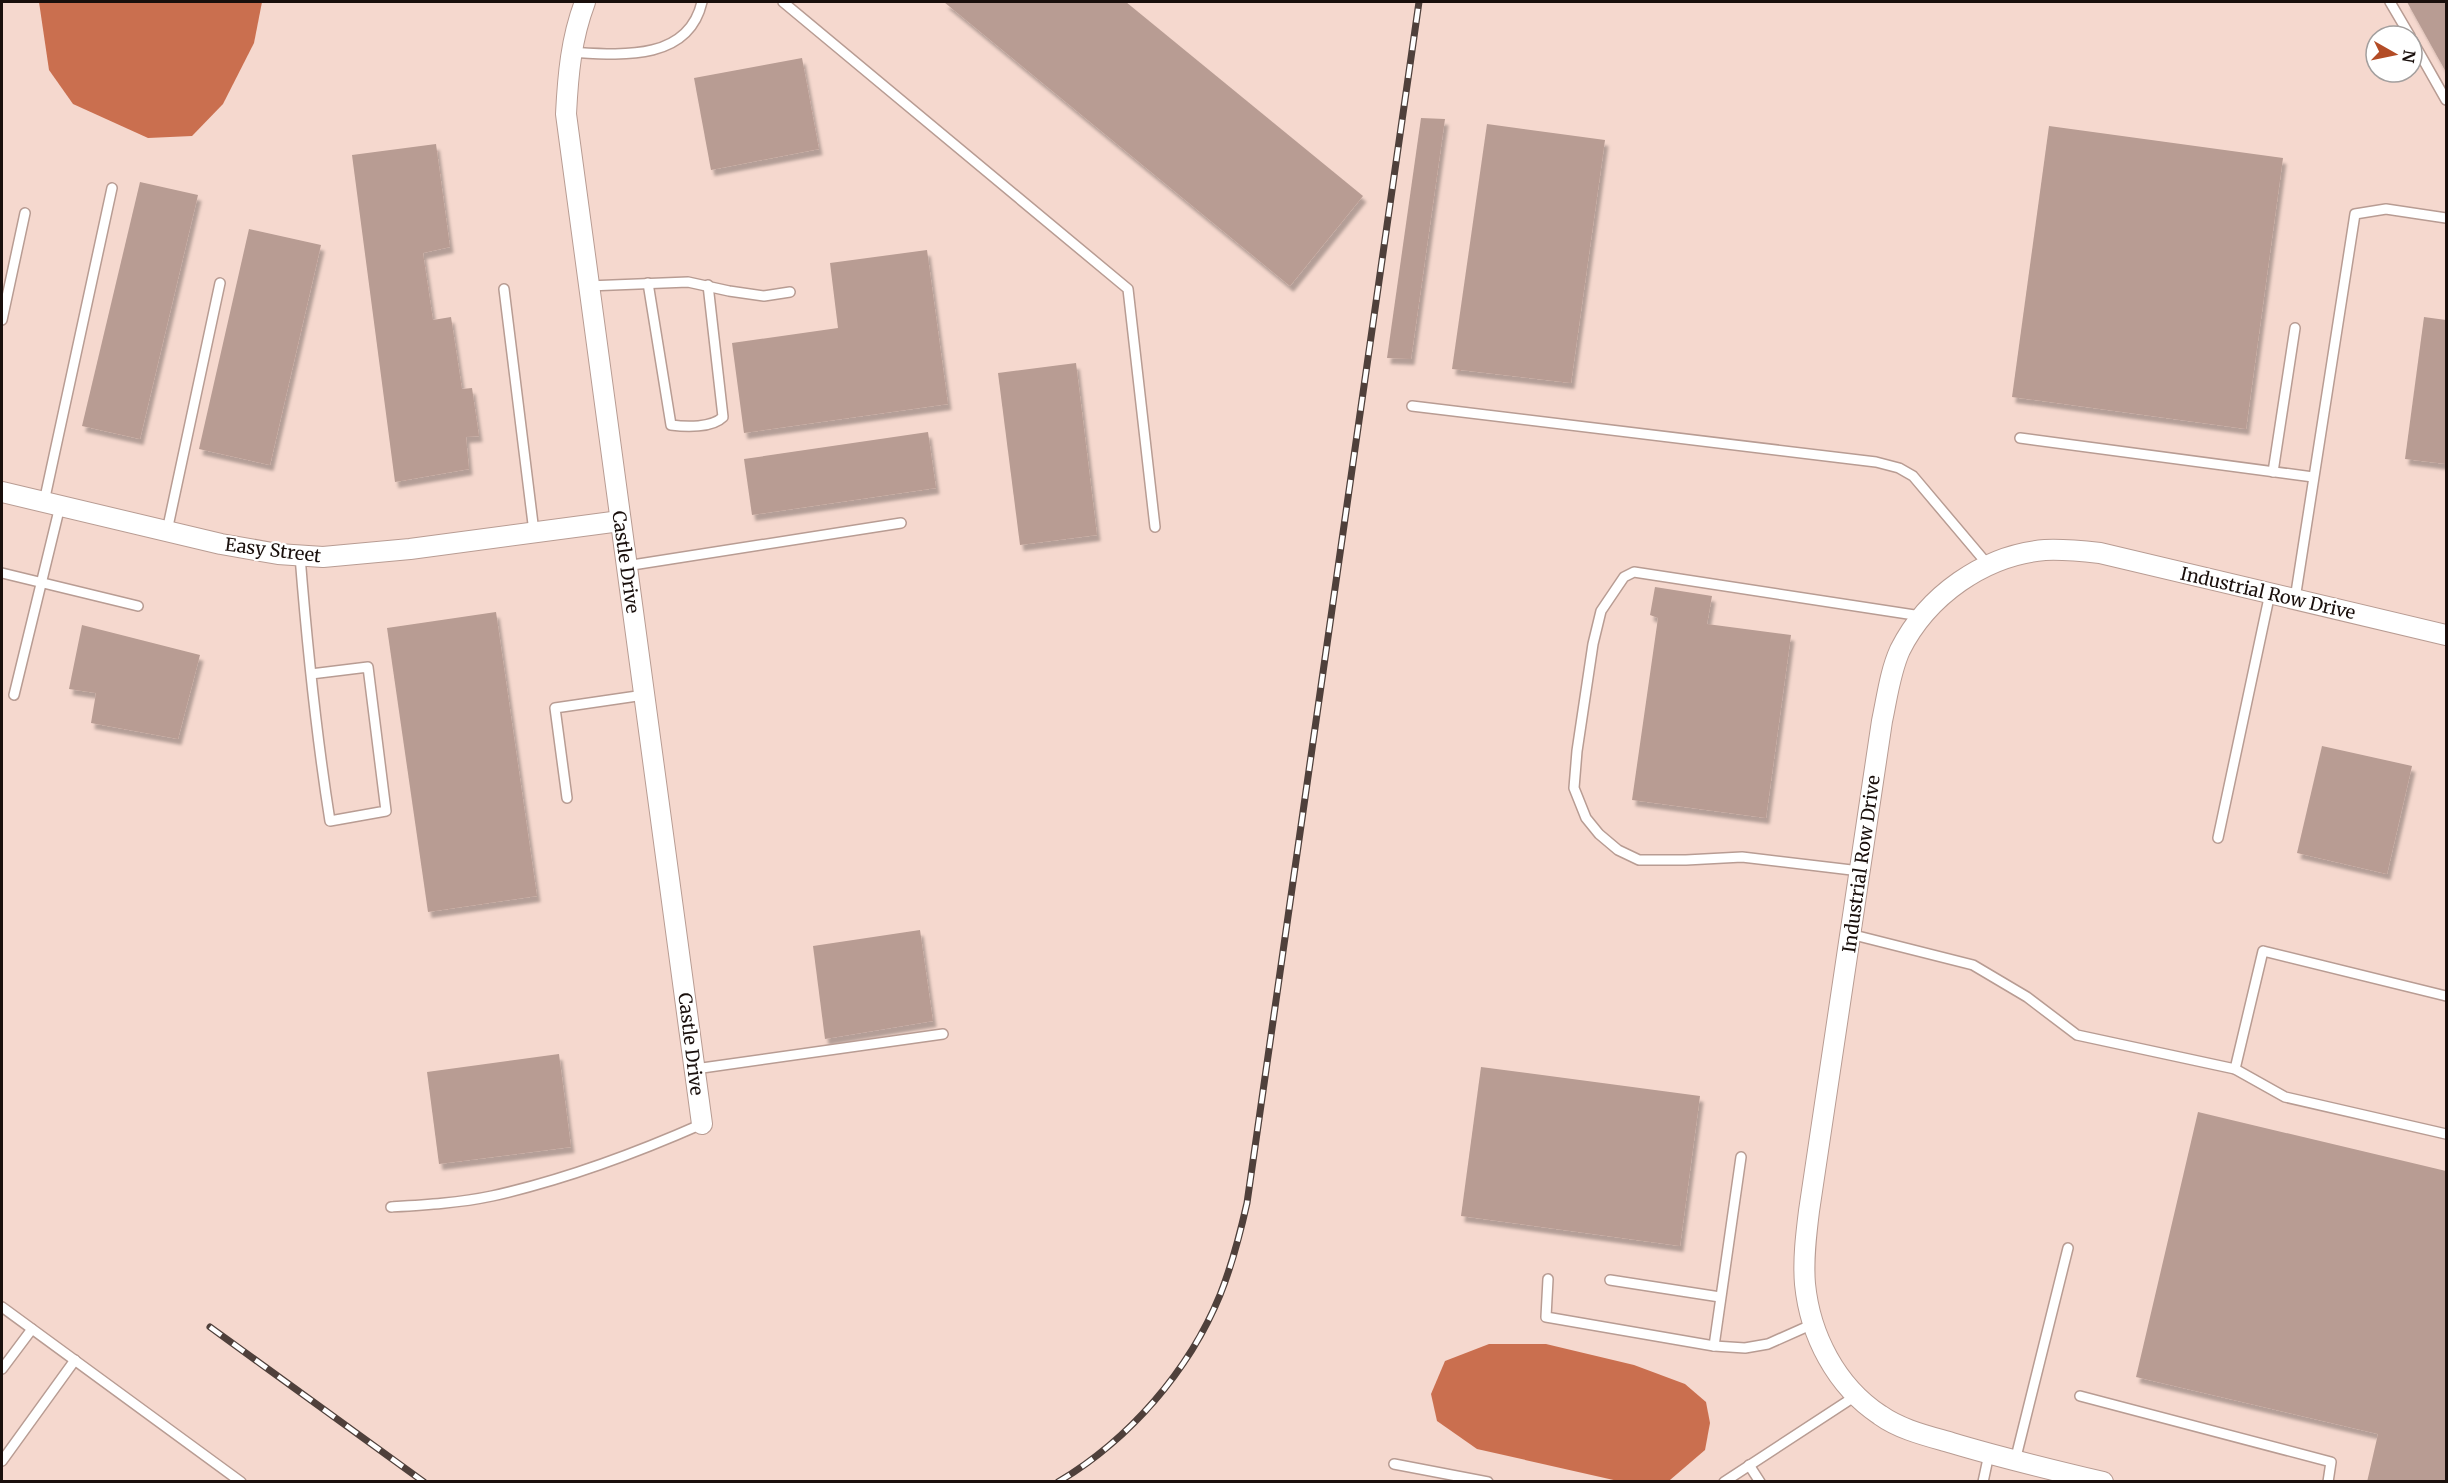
<svg xmlns="http://www.w3.org/2000/svg" width="2448" height="1483" font-family="Merriweather,serif">
<style>
.water{fill:#ca6f4f}
.building{fill:#b89c93;filter:url(#shadow)}
.lines{fill:none;stroke-linecap:round;stroke-linejoin:round}
.service-casing{stroke:#b89c93;stroke-width:12}
.minor-casing{stroke:#b89c93;stroke-width:22}
.service{stroke:#fff;stroke-width:9}
.minor{stroke:#fff;stroke-width:20}
.rail-casing{stroke:#4f403b;stroke-width:7}
.rail{stroke:#fff;stroke-width:4.5;stroke-dasharray:14;stroke-linecap:butt}
.labels{text-anchor:middle;dominant-baseline:central;stroke-width:4.5;stroke-linejoin:round;paint-order:stroke}
.street-label{font-size:18px;fill:#190f0c;stroke:#fff}
</style>
<defs>
<filter id="shadow"><feDropShadow dx="3.5" dy="6" stdDeviation="1.5" flood-color="#0004"/></filter>
</defs>
<rect width="100%" height="100%" fill="#f5d8ce"/>
<!-- water -->
<g class="water">
<polygon points="39,2 262,2 254,43 223,104 192,136 148,138 73,104 49,70"/>
<polygon points="1489,1344 1546,1344 1634,1365 1685,1384 1706,1402 1710,1423 1705,1450 1670,1480 1618,1481 1477,1449 1437,1421 1431,1394 1445,1361"/>
</g>
<!-- building -->
<g class="building">
<polygon points="944,2 1126,2 1363,196 1290,286"/>
<polygon points="2407,2 2446,2 2446,72"/>
<polygon points="802,58 819,149 711,170 694,78"/>
<polygon points="1421,118 1445,119 1411,359 1387,358"/>
<polygon points="1487,124 1605,140 1571,383 1452,369"/>
<polygon points="2049,126 2283,158 2246,429 2012,397"/>
<polygon points="436,144 450,247 423,253 433,320 451,317 462,389 472,388 479,436 466,437 469,469 395,482 352,155"/>
<polygon points="140,182 198,195 140,439 82,426"/>
<polygon points="249,229 321,245 270,465 199,449"/>
<polygon points="927,250 948,404 744,433 732,343 838,328 830,263"/>
<polygon points="2424,317 2446,320 2446,464 2405,459"/>
<polygon points="1076,363 1097,535 1020,545 998,373"/>
<polygon points="928,432 936,488 752,515 744,459"/>
<polygon points="1655,587 1712,596 1707,624 1791,635 1766,818 1632,800 1658,618 1650,615"/>
<polygon points="496,612 537,896 428,912 387,628"/>
<polygon points="82,625 200,655 178,739 91,723 96,693 69,689"/>
<polygon points="2322,746 2412,766 2387,874 2297,853"/>
<polygon points="920,930 933,1021 825,1039 813,946"/>
<polygon points="559,1054 571,1147 439,1164 427,1072"/>
<polygon points="1481,1067 1700,1096 1680,1246 1461,1216"/>
<polygon points="2198,1112 2446,1171 2446,1482 2367,1482 2378,1434 2136,1377"/>
</g>
<g class="lines">
<defs>
<g id="service">
<polyline points="783,2 1128,289 1155,527"/>
<polyline points="2390,2 2410,36"/>
<polyline points="2412,40 2446,100"/>
<path d="M571,52C620,55 688,62 702,2"/>
<path d="M648,283L671,425C686,427 712,428 723,417L708,285"/>
<polyline points="588,286 688,282 729,291 764,296 790,292"/>
<polyline points="504,289 534,532"/>
<polyline points="2,320 25,213"/>
<polyline points="1412,406 1876,462 1899,468 1913,476 1989,566"/>
<polyline points="2020,438 2313,477"/>
<polyline points="2273,472 2295,328"/>
<polyline points="44,502 112,188"/>
<polyline points="167,531 220,283"/>
<path d="M300,556C307,644 316,733 330,821L386,811L368,667L311,674"/>
<polyline points="626,566 901,523"/>
<polyline points="2,573 138,606"/>
<polyline points="2295,599 2355,214 2386,209 2446,218"/>
<polyline points="14,695 60,506"/>
<polyline points="567,798 555,708 644,695"/>
<polyline points="2218,838 2270,593"/>
<polyline points="1860,871 1742,857 1686,860 1639,860 1618,850 1599,834 1586,818 1574,788 1577,751 1593,644 1601,611 1624,577 1634,572 1921,616"/>
<polyline points="1850,934 1973,965 2027,997 2077,1035 2235,1069 2285,1097 2446,1134"/>
<polyline points="695,1069 943,1034"/>
<polyline points="2235,1069 2263,951 2446,996"/>
<path d="M391,1207C424,1205 459,1203 492,1196C564,1180 634,1154 702,1124"/>
<polyline points="1548,1279 1546,1317 1714,1346 1745,1348 1768,1344 1813,1324"/>
<polyline points="1610,1280 1720,1297"/>
<polyline points="2,1307 241,1482"/>
<polyline points="1714,1346 1741,1157"/>
<polyline points="2,1369 32,1329"/>
<polyline points="2080,1396 2331,1462 2328,1482"/>
<polyline points="2,1461 75,1360"/>
<polyline points="2015,1461 2068,1248"/>
<polyline points="1394,1464 1488,1482"/>
<polyline points="1749,1465 1760,1482"/>
<polyline points="1724,1482 1857,1395"/>
<polyline points="1983,1482 1989,1454"/>
</g>
<g id="minor">
<path d="M585,2C571,39 568,75 566,114L702,1124"/>
<polyline points="2,492 221,544 278,554 323,557 410,549 620,521"/>
<path d="M2103,1482C2052,1470 2002,1458 1952,1443C1928,1436 1901,1430 1880,1415C1836,1386 1810,1335 1805,1284C1803,1260 1806,1235 1809,1211L1882,721C1887,698 1890,672 1900,650C1927,596 1984,555 2045,550C2064,549 2082,551 2100,553L2446,635"/>
</g>
</defs>
<!-- service casing -->
<use href="#service" class="service-casing"/>
<!-- minor casing -->
<use href="#minor" class="minor-casing"/>
<!-- service -->
<use href="#service" class="service"/>
<!-- minor -->
<use href="#minor" class="minor"/>
<defs>
<g id="rail">
<polyline points="210,1327 424,1482"/>
<path d="M1058,1482C1129,1440 1189,1371 1220,1295C1232,1265 1240,1234 1247,1203L1419,2"/>
</g>
</defs>
<!-- rail casing -->
<use href="#rail" class="rail-casing"/>
<!-- rail -->
<use href="#rail" class="rail"/>
</g>
<g class="labels">
<!-- street labels -->
<g class="street-label">
<text transform="translate(273 550) rotate(7)">Easy Street</text>
<text transform="translate(626 562) rotate(82)">Castle Drive</text>
<text transform="translate(2268 593) rotate(13)">Industrial Row Drive</text>
<text transform="translate(1861 864) rotate(-82)">Industrial Row Drive</text>
<text transform="translate(691 1044) rotate(83)">Castle Drive</text>
</g>
</g>
<!-- border -->
<rect width="2448" height="1483" fill="none" stroke="#190f0c" stroke-width="6"/>
<!-- north arrow -->
<g transform="translate(2394 54) rotate(99)"><circle r="28" fill="#ffffff" stroke="#a39f9e" stroke-width="1.5"/>
<path d="M0-4.5L10 22L0 15L-10 22Z" fill="#b34c26"/>
<text y="-9" font-size="16" font-weight="bold" text-anchor="middle" fill="#190f0c">N</text>
</g>
</svg>
